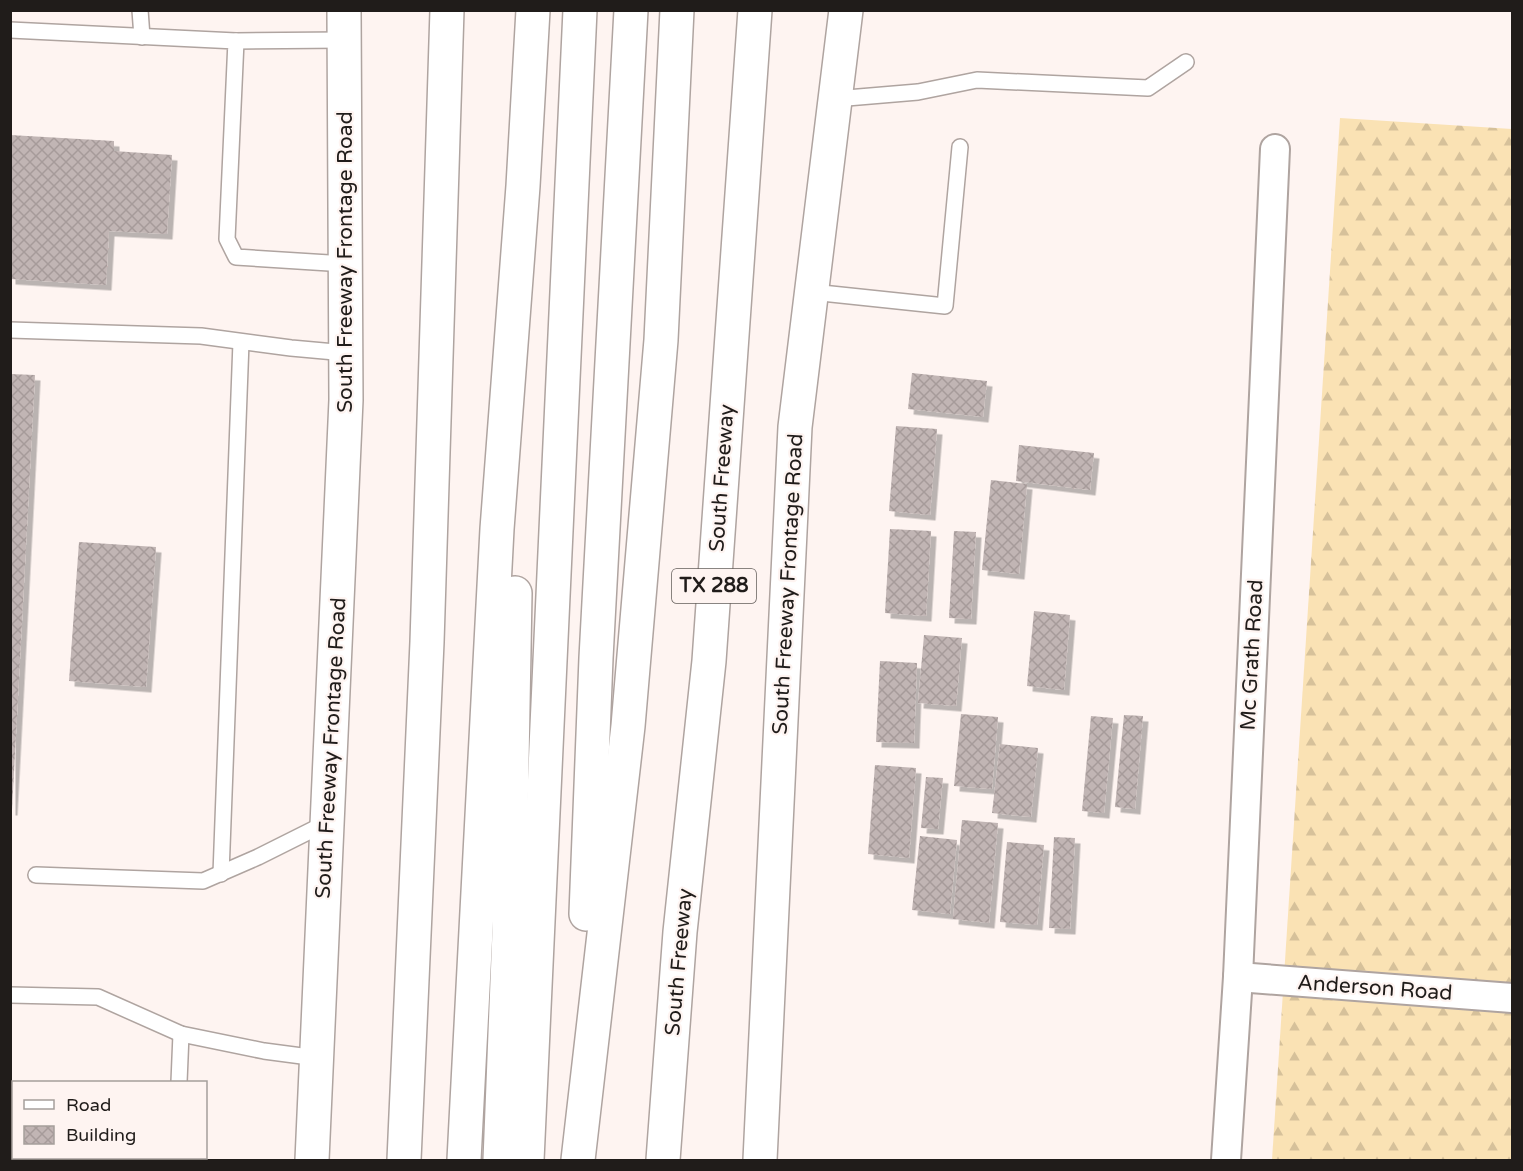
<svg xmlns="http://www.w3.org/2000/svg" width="1523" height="1171" font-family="'Varela Round',sans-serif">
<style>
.forest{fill:url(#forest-firs)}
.building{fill:url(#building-cross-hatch);filter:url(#shadow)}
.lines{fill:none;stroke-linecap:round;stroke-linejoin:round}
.lane-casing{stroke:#afa4a0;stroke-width:18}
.street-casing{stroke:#afa4a0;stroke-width:32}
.secondary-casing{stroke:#afa4a0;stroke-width:36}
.highway-casing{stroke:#afa4a0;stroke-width:36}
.lane{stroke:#fff;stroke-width:15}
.street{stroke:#fff;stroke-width:28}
.secondary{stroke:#fff;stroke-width:33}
.highway{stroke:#fff;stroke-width:33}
.labels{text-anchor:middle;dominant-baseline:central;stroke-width:4.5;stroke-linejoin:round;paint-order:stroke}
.shield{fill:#fef4f1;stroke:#635d5a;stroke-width:1.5}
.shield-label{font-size:20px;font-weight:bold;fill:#201c1a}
.street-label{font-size:21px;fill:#201c1a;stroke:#fef4f1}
</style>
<defs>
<pattern id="forest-firs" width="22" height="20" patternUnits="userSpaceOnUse" patternTransform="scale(1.5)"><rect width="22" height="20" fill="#fae2b4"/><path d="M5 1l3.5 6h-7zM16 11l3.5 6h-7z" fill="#d6c19a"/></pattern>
<pattern id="building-cross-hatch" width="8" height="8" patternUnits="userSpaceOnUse" patternTransform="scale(1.5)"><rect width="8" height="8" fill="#c1b5b4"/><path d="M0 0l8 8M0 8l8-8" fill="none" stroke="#a69b9a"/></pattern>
<filter id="shadow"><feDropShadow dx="5.5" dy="5.5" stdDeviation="0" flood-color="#0004"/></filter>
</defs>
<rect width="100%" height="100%" fill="#fef4f1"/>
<!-- forest -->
<polygon class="forest" points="1340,118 1512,129 1512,1160 1272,1160"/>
<!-- building -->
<g class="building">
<polygon points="10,135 114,141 114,151 172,155 167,234 109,231 106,285 10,279"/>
<polygon points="912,373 987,381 983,417 908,409"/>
<polygon points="10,374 35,375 12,810 10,810"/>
<polygon points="896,426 937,429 930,515 889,511"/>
<polygon points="1019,445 1094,453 1090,490 1016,481"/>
<polygon points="991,480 1027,484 1019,574 982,570"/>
<polygon points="890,529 931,531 926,616 885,613"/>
<polygon points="954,531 976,532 971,619 949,618"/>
<polygon points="79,542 156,547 146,687 69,681"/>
<polygon points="1034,611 1070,615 1064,690 1027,686"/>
<polygon points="924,635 962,638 956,706 918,703"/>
<polygon points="880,661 917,663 914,743 876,742"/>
<polygon points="961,714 998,717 992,789 954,786"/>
<polygon points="1124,715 1143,716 1135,809 1115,807"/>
<polygon points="1091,716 1113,718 1104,813 1082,811"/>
<polygon points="1000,744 1038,748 1031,817 992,813"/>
<polygon points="875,765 916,768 909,858 868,854"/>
<polygon points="926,777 943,778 938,829 921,828"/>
<polygon points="962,820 998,823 989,923 953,919"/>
<polygon points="920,836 957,840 950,914 912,910"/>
<polygon points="1054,837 1075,838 1070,929 1049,928"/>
<polygon points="1007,842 1044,845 1037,925 1000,922"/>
<polygon points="10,1124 14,1124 14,1158 130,1158 130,1160 10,1160"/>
</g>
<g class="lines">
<defs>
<g id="lane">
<polyline points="140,10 142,37"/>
<polyline points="10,30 236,41 227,239 236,257 345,264"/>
<polyline points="236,41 344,40"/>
<polyline points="835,99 918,92 977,80 1148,88 1186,62"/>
<polyline points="812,292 945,306 960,147"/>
<polyline points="10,330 201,336 291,348 346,353"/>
<polyline points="221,874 241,342"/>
<polyline points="36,875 203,881 258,857 328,822"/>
<polyline points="10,995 98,997 181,1034 264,1051 317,1058"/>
<polyline points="179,1082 181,1034"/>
<polyline points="175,1160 176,1158"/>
</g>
<g id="street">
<polyline points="1238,977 1512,998"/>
<polyline points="1226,1160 1238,977 1275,149"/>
</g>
<g id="secondary">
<polyline points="312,1160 346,400 344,10"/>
<polyline points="760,1160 795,427 846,10"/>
</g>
<g id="highway">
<polyline points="586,914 596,658 631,10"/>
<polyline points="404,1160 427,642 447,10"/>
<polyline points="464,1160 497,529 523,186 533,10"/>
<polyline points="500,1160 509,932 515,593"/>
<polyline points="527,1160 580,10"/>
<polyline points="578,1160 628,726 661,340 677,10"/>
<polyline points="663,1160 680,932 709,661 755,10"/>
</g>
</defs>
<!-- lane casing -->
<use href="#lane" class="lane-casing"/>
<!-- street casing -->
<use href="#street" class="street-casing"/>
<!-- secondary casing -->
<use href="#secondary" class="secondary-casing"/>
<!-- highway casing -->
<use href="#highway" class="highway-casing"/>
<!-- lane -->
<use href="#lane" class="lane"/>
<!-- street -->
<use href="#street" class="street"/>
<!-- secondary -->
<use href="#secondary" class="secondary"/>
<!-- highway -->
<use href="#highway" class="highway"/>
</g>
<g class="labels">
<!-- shield labels -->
<rect class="shield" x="672" y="569" width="84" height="34" rx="4.5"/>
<g class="shield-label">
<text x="714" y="586">TX 288</text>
</g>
<!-- street labels -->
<g class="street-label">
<text transform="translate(345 262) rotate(-90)">South Freeway Frontage Road</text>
<text transform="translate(722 478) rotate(-86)">South Freeway</text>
<text transform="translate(788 584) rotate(-87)">South Freeway Frontage Road</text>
<text transform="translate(1252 655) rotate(-87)">Mc Grath Road</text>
<text transform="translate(331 748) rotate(-87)">South Freeway Frontage Road</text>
<text transform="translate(679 962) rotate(-85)">South Freeway</text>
<text transform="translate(1375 988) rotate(4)">Anderson Road</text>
</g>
</g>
<!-- border -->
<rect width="1523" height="1171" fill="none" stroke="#201c1a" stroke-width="24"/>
<!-- legend -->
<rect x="12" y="1081" width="195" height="78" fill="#fef4f1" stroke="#a59e9b" stroke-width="1.5"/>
<rect x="24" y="1100" width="30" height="9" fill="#ffffff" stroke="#a59e9b" stroke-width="1.5"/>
<text x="66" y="1111" font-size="18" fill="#201c1a">Road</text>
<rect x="24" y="1126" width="30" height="18" fill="url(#building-cross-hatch)" stroke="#a59e9b" stroke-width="1.5"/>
<text x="66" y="1141" font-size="18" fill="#201c1a">Building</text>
</svg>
